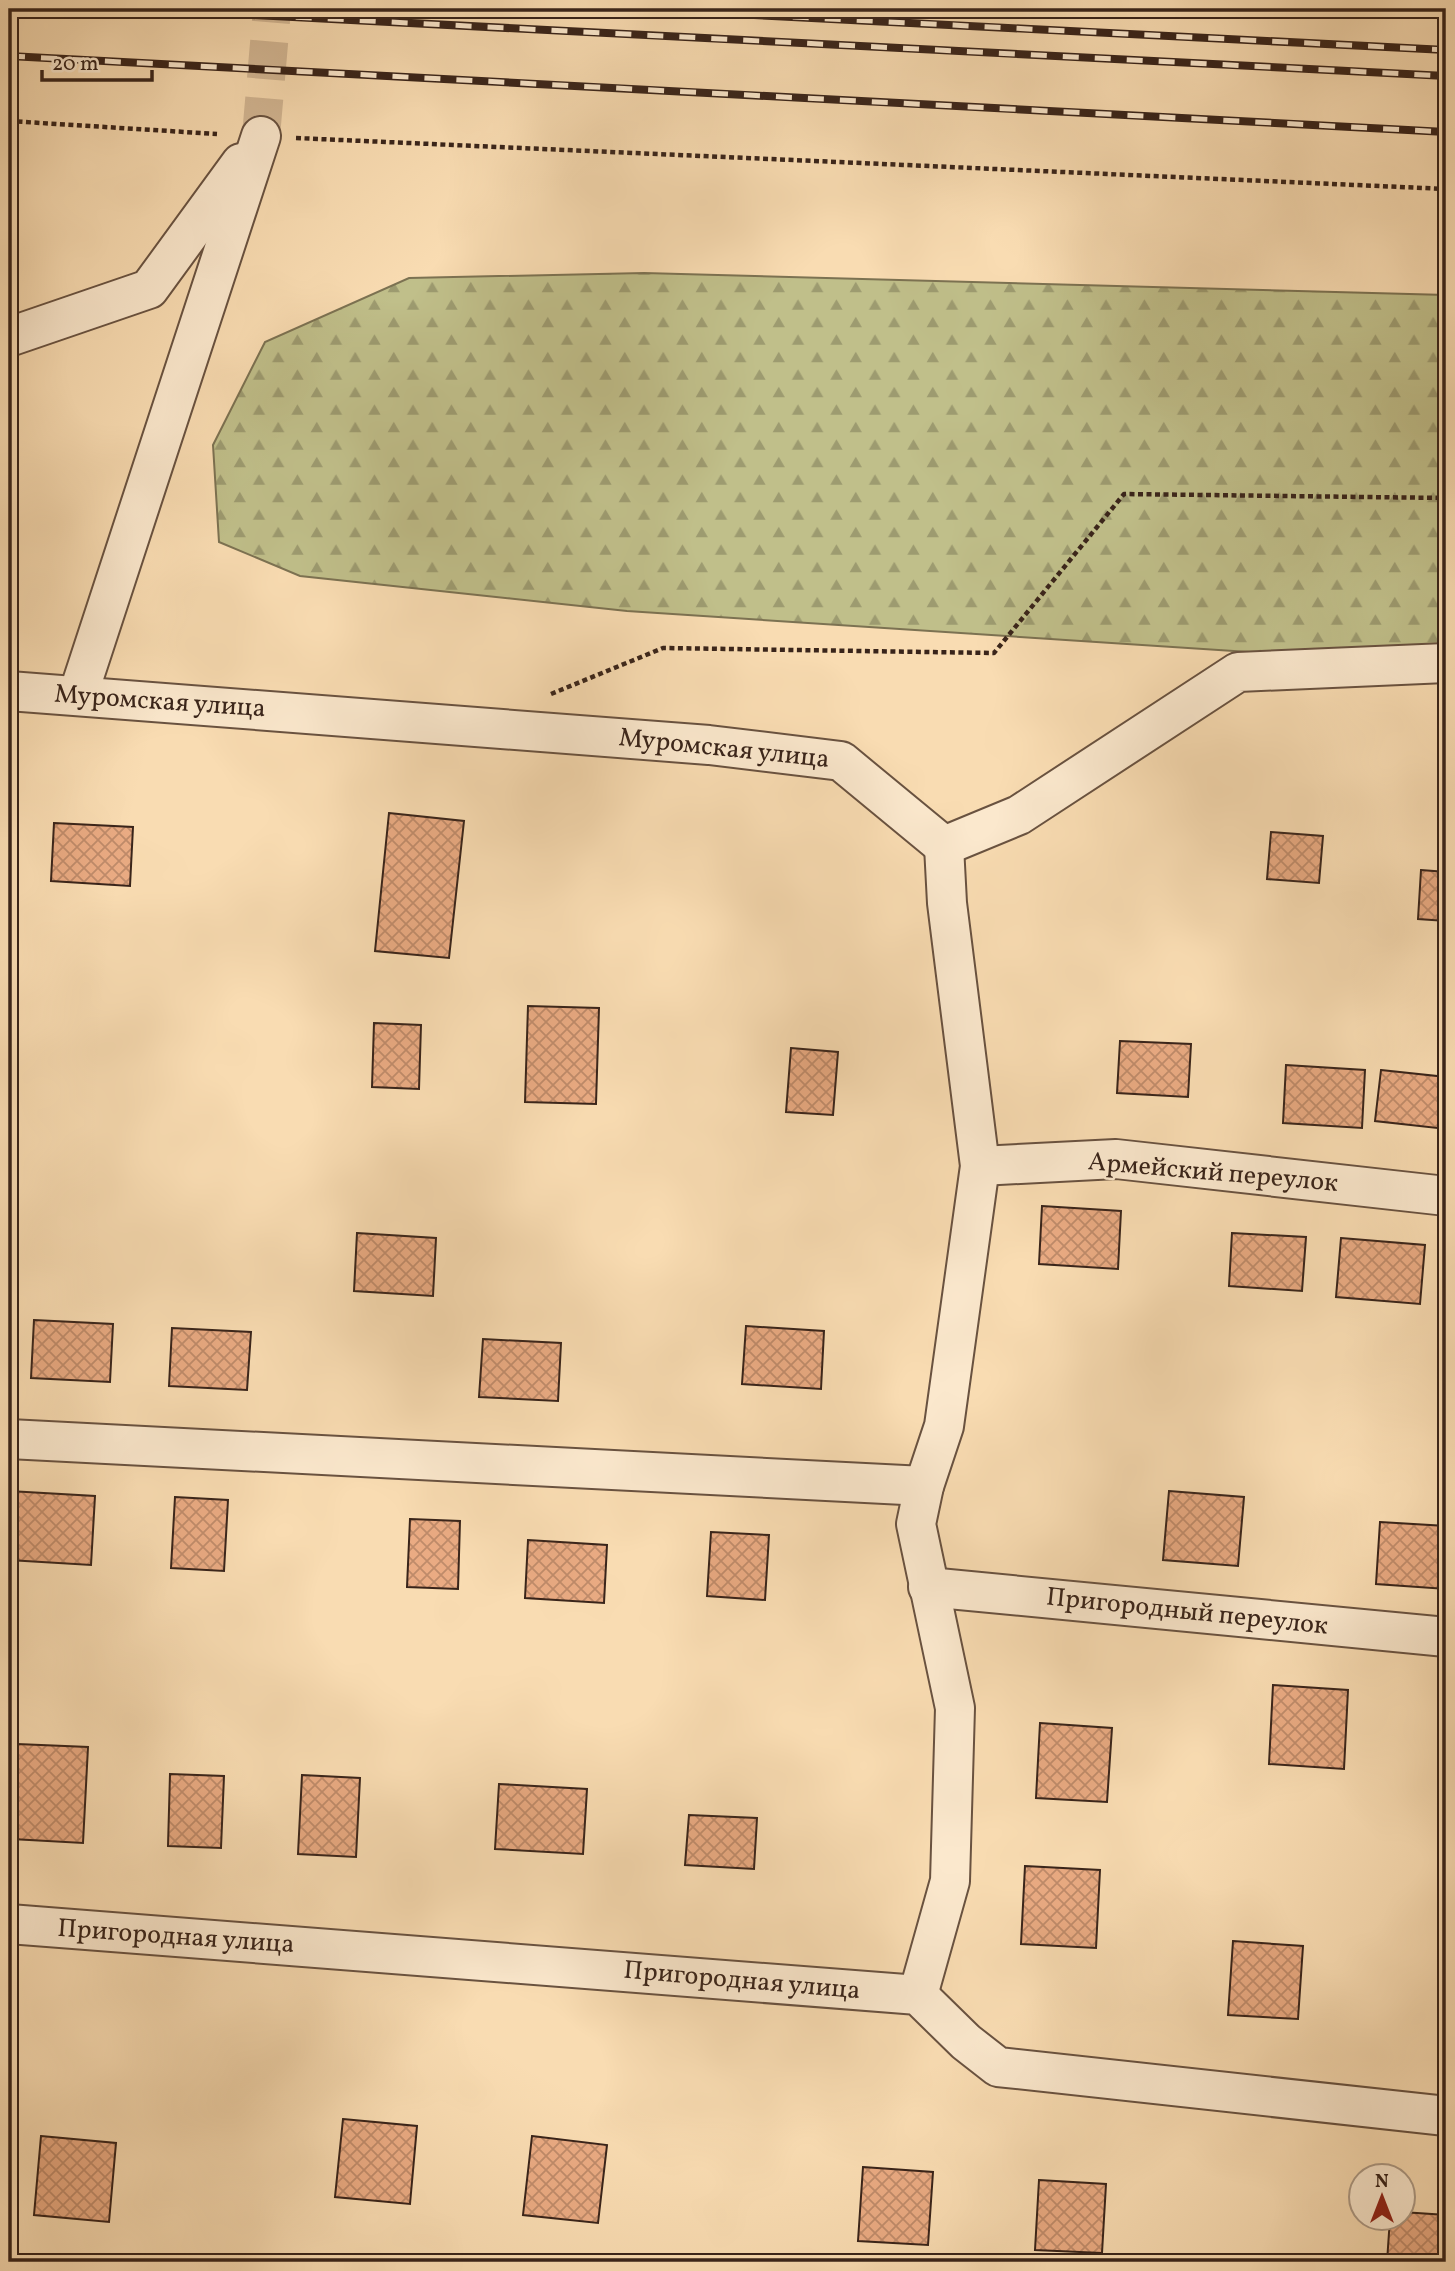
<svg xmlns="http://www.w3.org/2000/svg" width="1455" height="2271" font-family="Vollkorn,serif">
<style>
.forest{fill:url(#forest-firs);stroke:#7c7252;stroke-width:2}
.building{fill:url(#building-cross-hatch);stroke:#39241a;stroke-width:2}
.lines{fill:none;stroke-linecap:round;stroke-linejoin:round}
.minor-tunnel{stroke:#d3b794;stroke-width:38;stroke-dasharray:38 19;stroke-linecap:butt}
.minor-casing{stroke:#695240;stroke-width:42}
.path{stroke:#39241a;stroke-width:4.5;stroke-dasharray:5 3.5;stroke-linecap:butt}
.minor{stroke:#fbe8cd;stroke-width:38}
.rail-casing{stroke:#39241a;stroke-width:8}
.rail{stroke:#fbe8cd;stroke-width:5;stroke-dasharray:16;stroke-linecap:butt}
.labels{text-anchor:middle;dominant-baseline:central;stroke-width:5;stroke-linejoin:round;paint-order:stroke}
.street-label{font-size:26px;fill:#39241a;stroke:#fbe8cd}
</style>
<defs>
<pattern id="forest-firs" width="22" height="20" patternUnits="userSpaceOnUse" patternTransform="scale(1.75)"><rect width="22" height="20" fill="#c0bf8a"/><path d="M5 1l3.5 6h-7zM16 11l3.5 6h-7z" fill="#9d9b70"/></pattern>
<pattern id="building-cross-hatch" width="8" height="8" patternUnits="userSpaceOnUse" patternTransform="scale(1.75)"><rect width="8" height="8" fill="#eaab83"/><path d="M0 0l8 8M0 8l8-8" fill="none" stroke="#bf8b6a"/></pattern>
</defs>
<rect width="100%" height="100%" fill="#f9dcb2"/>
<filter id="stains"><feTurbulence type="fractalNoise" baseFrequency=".00286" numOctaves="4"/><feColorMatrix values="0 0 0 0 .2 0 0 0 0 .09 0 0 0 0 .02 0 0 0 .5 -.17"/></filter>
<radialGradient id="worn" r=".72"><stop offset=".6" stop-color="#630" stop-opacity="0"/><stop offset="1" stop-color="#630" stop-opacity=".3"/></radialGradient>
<!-- forest -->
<polygon class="forest" points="644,273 1446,295 1446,663 1401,662 627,611 300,576 219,542 213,445 265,342 409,278"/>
<!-- building -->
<g class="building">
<polygon points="389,813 464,821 449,958 375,951"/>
<polygon points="54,823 133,827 130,886 51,881"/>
<polygon points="1271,832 1323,836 1319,883 1267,879"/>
<polygon points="1421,870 1446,872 1446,921 1418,919"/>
<polygon points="528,1006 599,1008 596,1104 525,1102"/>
<polygon points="374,1023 421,1025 419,1089 372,1087"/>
<polygon points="1120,1041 1191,1044 1188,1097 1117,1093"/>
<polygon points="791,1048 838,1052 833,1115 786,1112"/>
<polygon points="1286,1065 1365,1070 1362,1128 1283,1123"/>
<polygon points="1381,1070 1446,1077 1446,1129 1375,1121"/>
<polygon points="1042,1206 1121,1211 1118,1269 1039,1264"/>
<polygon points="357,1233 436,1238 433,1296 354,1291"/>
<polygon points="1232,1233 1306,1237 1302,1291 1229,1286"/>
<polygon points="1341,1238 1425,1245 1420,1304 1336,1297"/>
<polygon points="34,1320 113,1324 110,1382 31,1378"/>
<polygon points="746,1326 824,1331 821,1389 742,1384"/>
<polygon points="172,1328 251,1332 247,1390 169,1386"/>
<polygon points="483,1339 561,1343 558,1401 479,1397"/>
<polygon points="9,1491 95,1496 91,1565 9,1560"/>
<polygon points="1169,1491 1244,1497 1238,1566 1163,1560"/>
<polygon points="175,1497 228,1500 224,1571 171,1568"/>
<polygon points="410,1519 460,1521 458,1589 407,1587"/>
<polygon points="1380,1522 1446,1526 1446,1589 1376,1584"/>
<polygon points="711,1532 769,1535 765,1600 707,1596"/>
<polygon points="528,1540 607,1545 604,1603 525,1598"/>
<polygon points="1273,1685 1348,1690 1344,1769 1269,1764"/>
<polygon points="1040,1723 1112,1728 1107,1802 1036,1798"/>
<polygon points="17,1744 88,1747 83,1843 12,1839"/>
<polygon points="170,1774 224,1776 221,1848 168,1846"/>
<polygon points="302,1775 360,1778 356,1857 298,1854"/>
<polygon points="499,1784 587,1789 583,1854 495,1849"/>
<polygon points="689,1815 757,1818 754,1869 685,1865"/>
<polygon points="1025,1866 1100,1870 1096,1948 1021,1944"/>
<polygon points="1233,1941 1303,1946 1298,2019 1228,2015"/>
<polygon points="343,2119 417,2126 410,2204 335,2197"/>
<polygon points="41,2136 116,2143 109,2222 34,2215"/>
<polygon points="532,2136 607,2145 598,2223 523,2215"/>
<polygon points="863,2167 933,2172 928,2245 858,2241"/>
<polygon points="1039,2180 1106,2184 1102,2253 1035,2250"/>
<polygon points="1402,2212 1446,2215 1446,2262 1387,2262 1390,2218 1402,2218"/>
</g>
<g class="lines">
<!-- minor-tunnel -->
<polyline class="minor-tunnel" points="261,136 272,9"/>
<defs>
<g id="minor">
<polyline points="9,337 149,289 241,163"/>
<polyline points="9,691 709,745 841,761 944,846"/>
<polyline points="78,695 261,136"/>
<polyline points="944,846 1019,815 1238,672 1446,663"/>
<polyline points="980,1166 1116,1159 1446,1196"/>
<polyline points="9,1439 924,1486"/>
<polyline points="928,1587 1446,1637"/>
<polyline points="9,1924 918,1995 966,2042 998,2067 1446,2116"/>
<polyline points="918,1995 950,1881 955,1708 916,1524 924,1486 944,1426 980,1166 947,903 944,846"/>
</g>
</defs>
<!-- minor casing -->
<use href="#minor" class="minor-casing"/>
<!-- path -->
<g class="path">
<polyline points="9,121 217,134"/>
<polyline points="296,138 1446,189"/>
<polyline points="551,694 663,648 994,653 1124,494 1446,498"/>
</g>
<!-- minor -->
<use href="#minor" class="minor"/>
<defs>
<g id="rail">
<polyline points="136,9 1446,76"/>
<polyline points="633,9 1446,50"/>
<polyline points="9,56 1446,132"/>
</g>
</defs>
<!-- rail casing -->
<use href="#rail" class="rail-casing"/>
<!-- rail -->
<use href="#rail" class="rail"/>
</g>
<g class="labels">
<!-- street labels -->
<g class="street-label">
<text transform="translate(160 702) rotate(4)">Муромская улица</text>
<text transform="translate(724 749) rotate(6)">Муромская улица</text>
<text transform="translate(1213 1173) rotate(5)">Армейский переулок</text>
<text transform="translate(1187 1612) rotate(6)">Пригородный переулок</text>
<text transform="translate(176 1937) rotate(4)">Пригородная улица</text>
<text transform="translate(742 1981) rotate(5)">Пригородная улица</text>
</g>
</g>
<!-- margin -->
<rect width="1455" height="2271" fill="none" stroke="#f9dcb2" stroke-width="35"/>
<rect x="10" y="10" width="1434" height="2250" fill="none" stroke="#39241a" stroke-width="3.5"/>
<rect x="18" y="18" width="1420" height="2236" fill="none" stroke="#39241a" stroke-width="2"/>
<!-- north arrow -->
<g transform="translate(1382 2197)"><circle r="33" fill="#fbe8cd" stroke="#ad9a85" stroke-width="2"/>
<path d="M0-5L12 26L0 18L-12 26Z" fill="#8f2418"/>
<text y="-10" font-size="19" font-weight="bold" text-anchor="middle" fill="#39241a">N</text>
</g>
<!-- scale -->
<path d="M42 70v10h110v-10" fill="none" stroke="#39241a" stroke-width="3.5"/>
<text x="52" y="70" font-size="21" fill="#39241a" stroke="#fbe8cd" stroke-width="5" paint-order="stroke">20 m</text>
<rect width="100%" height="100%" filter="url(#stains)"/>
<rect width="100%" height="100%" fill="url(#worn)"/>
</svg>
